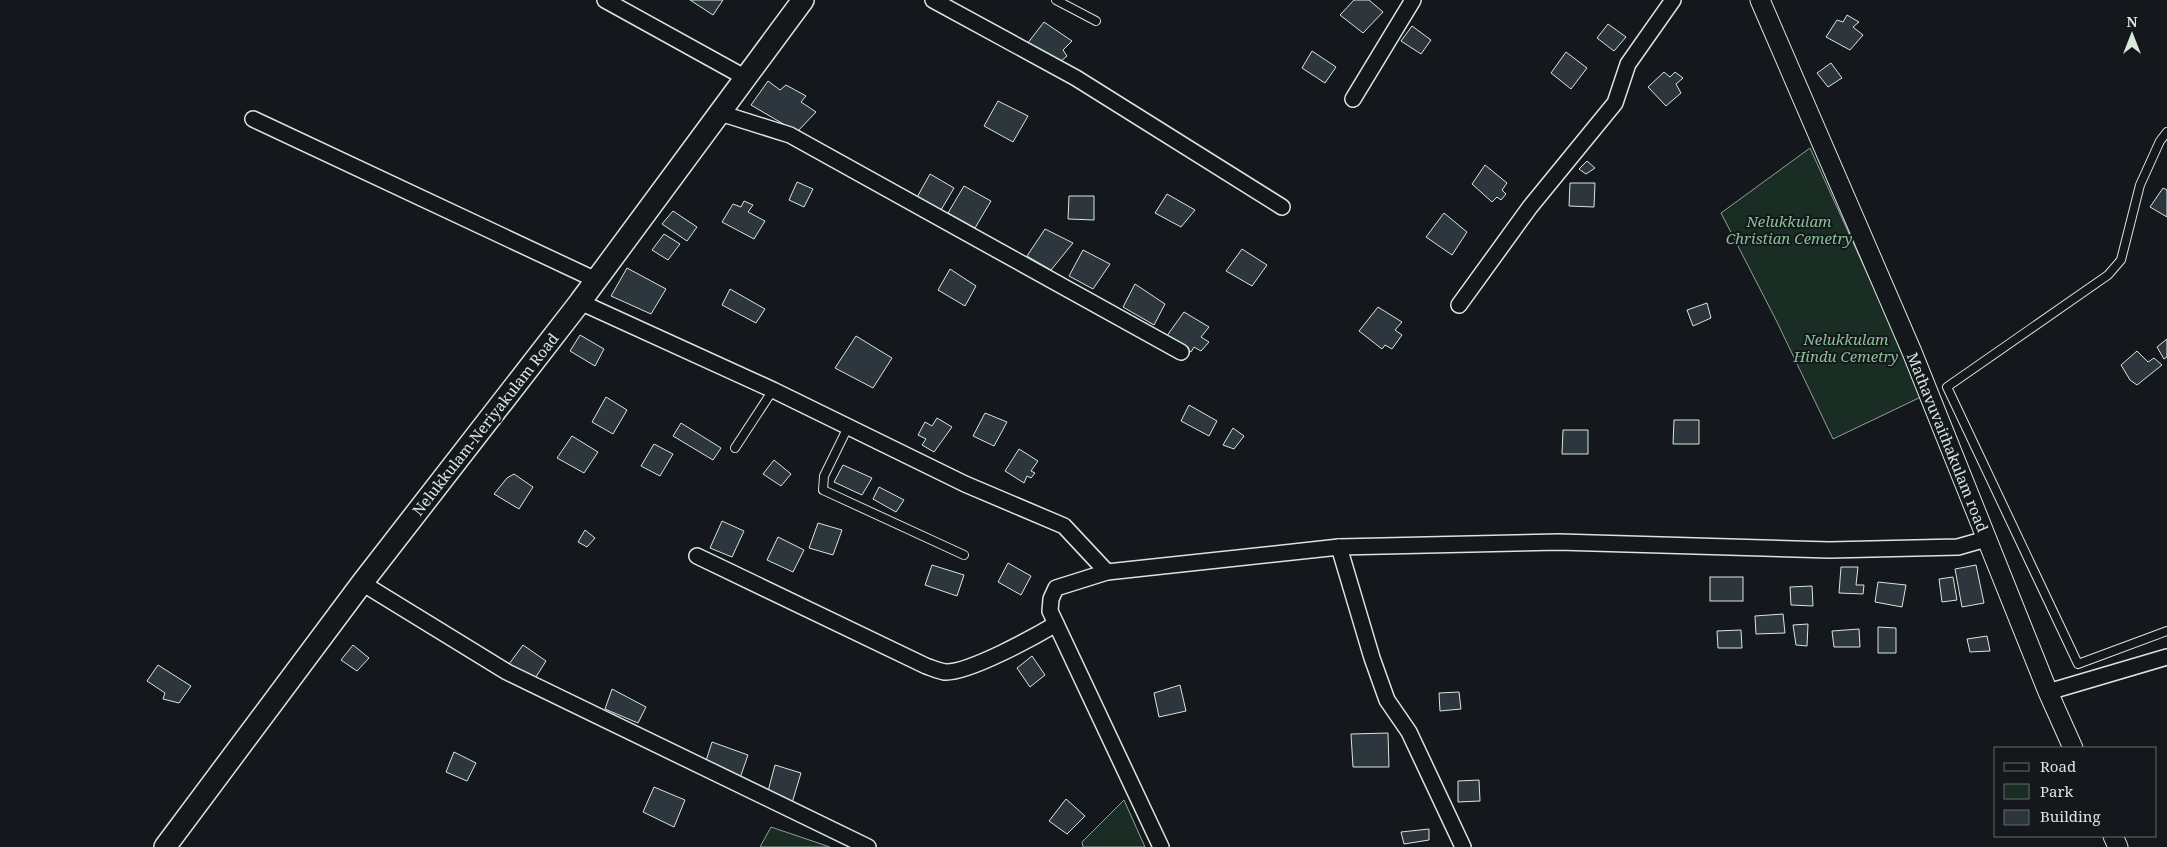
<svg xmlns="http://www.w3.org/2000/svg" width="2167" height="847" font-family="'Noto Serif',serif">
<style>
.green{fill:#1a2d24;stroke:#939e99}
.building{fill:#2c363c;stroke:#d8e6dc}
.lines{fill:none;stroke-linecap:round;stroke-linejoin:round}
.service-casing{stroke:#d8e6dc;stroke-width:10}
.minor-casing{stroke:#d8e6dc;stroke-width:18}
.tertiary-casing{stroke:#d8e6dc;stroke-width:21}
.secondary-casing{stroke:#d8e6dc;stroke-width:24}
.service{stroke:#14181c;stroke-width:8}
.minor{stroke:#14181c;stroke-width:15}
.tertiary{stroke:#14181c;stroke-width:19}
.secondary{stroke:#14181c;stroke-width:21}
.labels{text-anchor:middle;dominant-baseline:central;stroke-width:4;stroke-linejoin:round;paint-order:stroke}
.park-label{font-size:15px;font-style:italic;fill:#8ac095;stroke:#14181c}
.street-label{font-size:15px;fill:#d8e6dc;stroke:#14181c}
</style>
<rect width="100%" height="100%" fill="#14181c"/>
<!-- green -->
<g class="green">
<polygon points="1810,148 1923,396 1833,439 1776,320 1721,213"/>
<polygon points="1124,800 1145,847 1083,847 1082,842"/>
<polygon points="771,827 830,847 760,847"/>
</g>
<!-- building -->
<g class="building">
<polygon points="690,0 723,0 713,15"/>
<polygon points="1354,0 1369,0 1383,12 1363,33 1340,15"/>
<polygon points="1847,15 1859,22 1853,27 1863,35 1850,50 1826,37 1837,20 1843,22"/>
<polygon points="1044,22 1072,41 1063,50 1067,56 1060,62 1027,44"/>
<polygon points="1608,24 1626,37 1614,51 1597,38"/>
<polygon points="1412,26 1431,40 1421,54 1401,41"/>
<polygon points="1312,51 1336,67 1325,83 1302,68"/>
<polygon points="1566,52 1587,68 1571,89 1551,73"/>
<polygon points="1831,63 1842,78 1828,87 1817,73"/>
<polygon points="1664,72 1670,77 1675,72 1683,78 1676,84 1681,93 1666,106 1648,87"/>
<polygon points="768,81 780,90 786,85 806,96 801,102 816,112 797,132 751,105"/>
<polygon points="998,101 1028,116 1013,142 984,126"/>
<polygon points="1587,161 1595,168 1586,174 1579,169"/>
<polygon points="1485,165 1507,183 1502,190 1506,194 1501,200 1497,197 1492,202 1472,184"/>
<polygon points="930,174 954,188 941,210 916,199"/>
<polygon points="797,182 813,189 804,207 789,200"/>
<polygon points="1570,183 1595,183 1594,207 1569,206"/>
<polygon points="964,186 991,201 975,228 948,213"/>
<polygon points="2163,188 2167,190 2167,217 2150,207"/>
<polygon points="1167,194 1195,210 1181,227 1155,213"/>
<polygon points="1069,196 1094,196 1094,220 1068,219"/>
<polygon points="744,201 753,205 748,212 765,221 754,239 722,222 733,204 741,207"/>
<polygon points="673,211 697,227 687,241 662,224"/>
<polygon points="1444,213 1467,232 1452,255 1426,237"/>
<polygon points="1045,229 1073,243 1051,270 1027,256"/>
<polygon points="664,234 680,244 668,260 652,250"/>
<polygon points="1242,249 1267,265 1252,286 1226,271"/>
<polygon points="1083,250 1110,264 1093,289 1069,276"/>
<polygon points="627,268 666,289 651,314 611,296"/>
<polygon points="950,269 976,286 965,306 938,290"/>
<polygon points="1135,284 1165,304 1154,325 1123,307"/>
<polygon points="730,289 765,309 756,323 722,305"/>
<polygon points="1707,303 1711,318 1693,326 1687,310"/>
<polygon points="1378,307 1402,322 1395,330 1402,335 1392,349 1385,345 1382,349 1359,331"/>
<polygon points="1184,312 1209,327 1201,337 1209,342 1201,351 1194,347 1191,352 1166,337"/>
<polygon points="580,335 604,349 595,366 570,351"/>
<polygon points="856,336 892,358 873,388 835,368"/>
<polygon points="2167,339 2167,357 2164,359 2157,347"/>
<polygon points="2137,351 2148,362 2154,358 2162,365 2137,385 2130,380 2121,365"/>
<polygon points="606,397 627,410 613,434 592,422"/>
<polygon points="1189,405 1217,421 1209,436 1181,421"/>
<polygon points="985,413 1007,422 994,446 973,436"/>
<polygon points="937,418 952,427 934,452 922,445 926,439 918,435 925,422 932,426"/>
<polygon points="1674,420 1699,420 1699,444 1673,444"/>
<polygon points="681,423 721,448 713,460 673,436"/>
<polygon points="1233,428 1244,436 1234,449 1223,445"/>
<polygon points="1563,430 1588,430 1588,454 1562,454"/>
<polygon points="572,436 598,452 584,473 557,458"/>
<polygon points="654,444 673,454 660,476 641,466"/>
<polygon points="1019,449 1038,461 1031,471 1035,473 1031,478 1027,476 1024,483 1005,471"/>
<polygon points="774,460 791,474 781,486 763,474"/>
<polygon points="843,465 872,478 862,495 834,482"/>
<polygon points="514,474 533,487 519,509 494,494 507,478"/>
<polygon points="879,487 904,500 896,512 873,499"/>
<polygon points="722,521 744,531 732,557 710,548"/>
<polygon points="818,523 842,530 833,555 809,548"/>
<polygon points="585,530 595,538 587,547 578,542"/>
<polygon points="778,537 804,550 793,572 767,560"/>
<polygon points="1008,563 1031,576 1021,595 998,582"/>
<polygon points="932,565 964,575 957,596 925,585"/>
<polygon points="1976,565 1984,603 1962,607 1955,569"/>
<polygon points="1841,567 1858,567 1856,585 1864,585 1863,594 1839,593"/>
<rect x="1710" y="577" width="33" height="24"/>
<polygon points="1953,577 1957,600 1942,602 1939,579"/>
<polygon points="1878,582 1906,585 1902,607 1875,602"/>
<polygon points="1812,586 1813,606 1791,605 1790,587"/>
<polygon points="1783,614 1785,633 1756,634 1755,616"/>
<polygon points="1808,624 1807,646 1796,645 1793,625"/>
<polygon points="1878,627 1896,628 1896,653 1878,653"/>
<polygon points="1859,629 1860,647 1834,647 1832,631"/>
<polygon points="1741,630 1742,648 1718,648 1717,631"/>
<polygon points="1987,636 1990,651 1970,652 1967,639"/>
<polygon points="353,645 369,658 357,671 341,660"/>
<polygon points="523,645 546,661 534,680 509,664"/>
<polygon points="1032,656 1045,675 1030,687 1017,668"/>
<polygon points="158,665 191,686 179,703 163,699 165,693 147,681"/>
<polygon points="1180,685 1186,711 1159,717 1154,693"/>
<polygon points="612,689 646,707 638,723 605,709"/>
<polygon points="1459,692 1461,709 1440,711 1439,693"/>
<polygon points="1388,733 1389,767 1353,767 1351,734"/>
<polygon points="712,742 748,755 740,778 705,764"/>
<polygon points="454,752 476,763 467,781 446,772"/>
<polygon points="775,765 801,773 792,803 767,795"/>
<polygon points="1479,780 1480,801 1458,802 1458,781"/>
<polygon points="654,787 685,800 674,827 643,812"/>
<polygon points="1066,799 1085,816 1067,834 1049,821"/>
<polygon points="1429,829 1429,840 1404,844 1401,832"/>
</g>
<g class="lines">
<defs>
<g id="service">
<polyline points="1056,0 1096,21"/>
<polyline points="2167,132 2160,141 2140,185 2121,260 2108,275 1947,387 2078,664 2167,631"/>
<polyline points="848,427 824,476 823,490 964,555"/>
<polyline points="735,448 773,390"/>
</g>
<g id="minor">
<polyline points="605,0 746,78"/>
<polyline points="933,0 1076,78 1282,207"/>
<polyline points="1353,99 1413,0"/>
<polyline points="720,113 790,135 1181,352"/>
<polyline points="253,119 596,280"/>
<polyline points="580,302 773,390 965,484 1064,526 1107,572"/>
<polyline points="1459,305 1530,207 1615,103 1628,64 1673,0"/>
<polyline points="1339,547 1372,658 1387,700 1409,732 1463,847"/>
<path d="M697,556L926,666C932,668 939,671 945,672C969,673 1034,637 1056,624"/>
<polyline points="362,583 507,672 868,847"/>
<polyline points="2048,692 2167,657"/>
<polyline points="1161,847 1050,611 1051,599 1056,588 1107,572 1339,547 1559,542 1829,550 1958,547 1986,539"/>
</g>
<g id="tertiary">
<polyline points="1760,0 1912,352 2048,692 2073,748"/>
<polyline points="2113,836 2118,847"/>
</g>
<polyline id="secondary" points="165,847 362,583 580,302 803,0"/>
</defs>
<!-- service casing -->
<use href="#service" class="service-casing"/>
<!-- minor casing -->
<use href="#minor" class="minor-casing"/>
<!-- tertiary casing -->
<use href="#tertiary" class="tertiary-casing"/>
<!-- secondary casing -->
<use href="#secondary" class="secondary-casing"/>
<!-- service -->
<use href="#service" class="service"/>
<!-- minor -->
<use href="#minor" class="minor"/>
<!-- tertiary -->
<use href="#tertiary" class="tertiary"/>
<!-- secondary -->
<use href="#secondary" class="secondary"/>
</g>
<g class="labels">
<!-- park labels -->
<g class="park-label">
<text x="1789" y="221">Nelukkulam<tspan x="1789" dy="17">Christian Cemetry</tspan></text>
<text x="1846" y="339">Nelukkulam<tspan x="1846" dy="17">Hindu Cemetry</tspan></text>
</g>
<!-- street labels -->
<g class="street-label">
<text transform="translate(485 424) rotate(-52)">Nelukkulam-Neriyakulam Road</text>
<text transform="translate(1948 442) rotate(68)">Mathavuvaithakulam road</text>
</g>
</g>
<!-- legend -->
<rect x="1994" y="747" width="162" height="90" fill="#14181c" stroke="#626a69"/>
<rect x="2004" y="763" width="25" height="8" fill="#14181c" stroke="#626a69"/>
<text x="2040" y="772" font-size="15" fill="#d8e6dc">Road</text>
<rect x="2004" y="784" width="25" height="15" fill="#1a2d24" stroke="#626a69"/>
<text x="2040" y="797" font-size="15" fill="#d8e6dc">Park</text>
<rect x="2004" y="810" width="25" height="15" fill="#2c363c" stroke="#626a69"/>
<text x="2040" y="822" font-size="15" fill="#d8e6dc">Building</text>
<!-- north arrow -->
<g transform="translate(2132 35)" stroke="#14181c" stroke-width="4" paint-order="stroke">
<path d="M0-4L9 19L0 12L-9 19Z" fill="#d8e6dc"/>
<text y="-8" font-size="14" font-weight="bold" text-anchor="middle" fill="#d8e6dc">N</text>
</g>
</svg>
